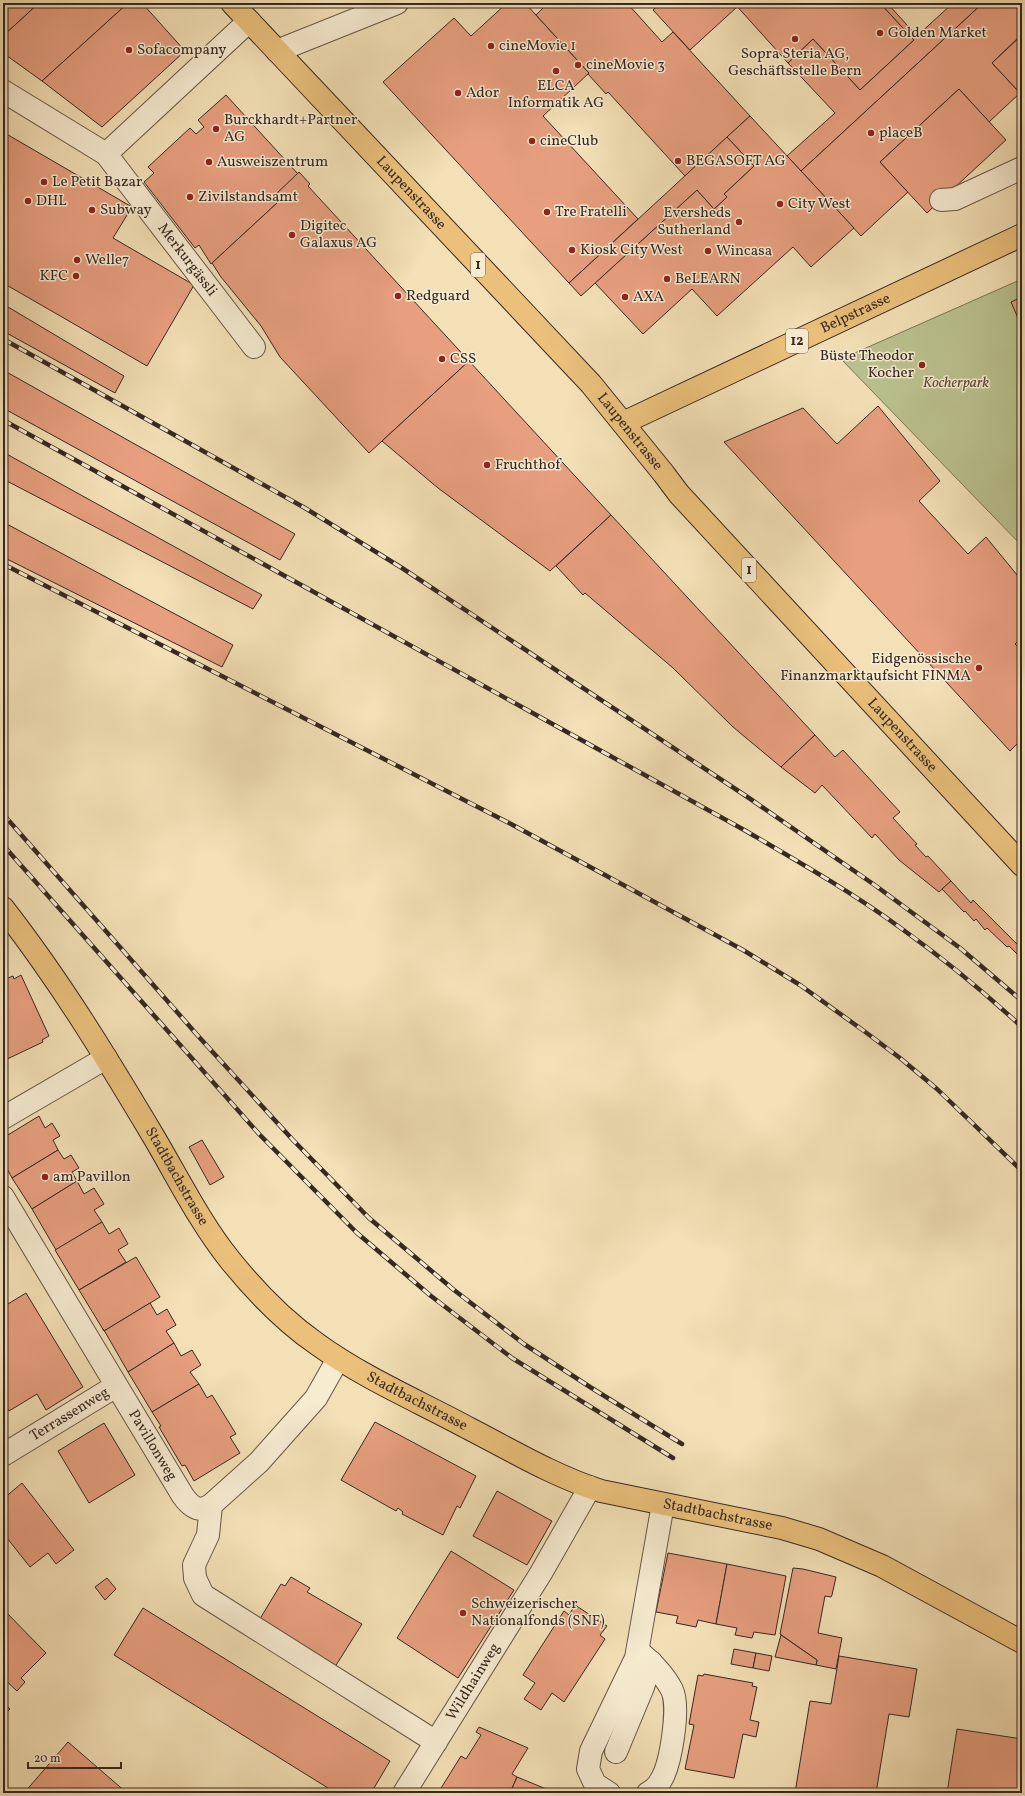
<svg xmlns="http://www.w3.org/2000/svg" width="1025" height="1796" font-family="Vollkorn,serif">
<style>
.green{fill:#bac28f;stroke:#787558}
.building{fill:#e79f80;stroke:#372822}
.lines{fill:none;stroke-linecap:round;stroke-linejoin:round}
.minor-casing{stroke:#665647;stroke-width:24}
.major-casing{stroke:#372822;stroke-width:24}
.minor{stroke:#f7ebd0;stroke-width:22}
.major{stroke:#eac07b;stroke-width:22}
.rail-casing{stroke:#372822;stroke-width:4.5}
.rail{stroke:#f7ebd0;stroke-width:3;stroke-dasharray:9;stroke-linecap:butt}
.poi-dot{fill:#8f2418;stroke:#f7ebd0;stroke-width:1.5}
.labels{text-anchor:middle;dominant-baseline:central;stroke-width:3;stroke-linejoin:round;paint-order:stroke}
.shield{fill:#f7ebd0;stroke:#716256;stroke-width:1}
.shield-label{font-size:14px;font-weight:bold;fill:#372822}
.poi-label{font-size:15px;fill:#372822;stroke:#f7ebd0;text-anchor:start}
.street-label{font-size:15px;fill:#372822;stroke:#f7ebd0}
.park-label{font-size:15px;font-style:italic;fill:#584e3d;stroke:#f7ebd0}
</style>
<rect width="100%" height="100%" fill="#f3e0b6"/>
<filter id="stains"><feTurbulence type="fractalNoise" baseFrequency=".005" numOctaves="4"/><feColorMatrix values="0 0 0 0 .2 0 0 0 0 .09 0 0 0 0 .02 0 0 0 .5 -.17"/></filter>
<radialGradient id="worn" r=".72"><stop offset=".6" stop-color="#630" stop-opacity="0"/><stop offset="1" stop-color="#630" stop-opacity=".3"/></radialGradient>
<!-- green -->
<polygon class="green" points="1022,279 1022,546 841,359"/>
<!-- building -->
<g class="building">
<polygon points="3,3 39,3 3,36"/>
<polygon points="39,3 128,3 42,81 3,53 3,36"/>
<polygon points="128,3 142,3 185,51 102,127 42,81"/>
<polygon points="507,3 525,3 589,73 543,116 638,219 569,283 383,82 454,18 471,36"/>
<polygon points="548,3 627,3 662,42 673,32 750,116 685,176 608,92 606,94 588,74 589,73 536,15"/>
<polygon points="661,3 734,3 737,7 690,50 653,10"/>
<polygon points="734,3 880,3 914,40 860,90 813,39 788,63"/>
<polygon points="880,3 887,3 917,36 953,3 983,3 801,171 787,156 835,113 788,63 813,39 860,90 914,40"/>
<polygon points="983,3 1022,3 1022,34 992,63 1020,93 989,122 959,89 880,162 908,192 861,236 801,171"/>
<polygon points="1022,35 1022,91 1020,93 992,63"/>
<polygon points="959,89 1006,140 927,213 880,162"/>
<polygon points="226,95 298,174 273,197 277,203 211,264 199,245 195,248 144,182 154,173 148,167 190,128 196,134 204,127 198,120"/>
<polygon points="750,116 854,228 811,267 793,247 717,316 692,289 643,334 595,283 697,190 714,209 727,197 724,194 754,166 727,137"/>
<polygon points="3,132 132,207 113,238 194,285 147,366 3,283"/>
<polygon points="727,137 754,166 724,194 727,197 714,209 697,190 581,296 569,283"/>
<polygon points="299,172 310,184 308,186 469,361 369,453 280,357 261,326 221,277 212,263 277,203 273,197"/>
<polygon points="1022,297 1022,324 1021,325 1011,302"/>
<polygon points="3,304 124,376 115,393 3,331"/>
<polygon points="469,361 611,515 550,571 438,488 382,441"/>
<polygon points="3,370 295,534 280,560 3,408"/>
<polygon points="878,406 940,481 919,501 968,554 986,537 1022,581 1022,637 1015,644 1022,651 1022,749 1017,744 1010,751 724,442 803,408 837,444"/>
<polygon points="3,452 262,595 253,609 3,479"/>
<polygon points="611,515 815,735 781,767 733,727 673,668 585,593 583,595 556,566"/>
<polygon points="3,522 233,645 222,667 3,557"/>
<polygon points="815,735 835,757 843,750 900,812 893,818 917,844 915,845 926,857 928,856 951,881 939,892 899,860 875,834 872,838 822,785 815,793 781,767"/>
<polygon points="951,881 971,903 973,900 1022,949 1022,959 1009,946 1007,947 987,928 985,930 976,919 974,921 965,911 964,912 942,889"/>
<polygon points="21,975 49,1036 42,1040 43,1042 3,1061 3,980 13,976 14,979"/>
<polygon points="39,1116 45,1128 52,1123 60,1136 53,1140 58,1150 12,1178 3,1161 3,1138"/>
<polygon points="202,1140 224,1177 210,1185 189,1147"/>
<polygon points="58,1150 64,1159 71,1155 79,1168 72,1172 77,1181 32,1209 12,1178"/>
<polygon points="77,1181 84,1194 94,1188 104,1204 94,1210 102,1222 56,1250 32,1209"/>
<polygon points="102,1222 109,1234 119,1228 128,1244 118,1250 126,1262 79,1290 55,1250"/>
<polygon points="136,1257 160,1297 104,1331 79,1290"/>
<polygon points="26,1293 83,1387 46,1410 37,1394 9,1411 3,1401 3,1307"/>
<polygon points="3,1294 6,1304 3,1306"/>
<polygon points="150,1303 157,1315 167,1309 176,1325 166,1331 174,1343 128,1372 112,1344 105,1332 103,1329 104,1331"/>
<polygon points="174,1343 181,1356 192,1350 201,1365 190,1372 199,1384 152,1412 128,1372"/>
<polygon points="199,1384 207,1398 212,1395 236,1434 230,1437 240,1453 194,1481 185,1465 182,1466 159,1427 161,1426 152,1412"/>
<polygon points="375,1422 476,1476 460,1508 457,1506 443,1535 402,1514 403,1512 398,1508 396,1511 341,1480"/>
<polygon points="104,1423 135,1475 89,1503 58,1451"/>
<polygon points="22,1483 74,1550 56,1564 48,1553 30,1567 3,1533 3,1499"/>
<polygon points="497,1491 552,1521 527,1565 473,1536"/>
<polygon points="451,1551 514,1590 458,1678 397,1638"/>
<polygon points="668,1553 727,1564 716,1624 698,1620 696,1627 676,1623 678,1616 656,1612"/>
<polygon points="727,1564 786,1576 775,1635 754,1632 752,1638 735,1635 737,1628 716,1624"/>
<polygon points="793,1568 803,1569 836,1577 832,1595 831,1597 825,1596 818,1633 842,1638 836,1669 816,1665 817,1660 780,1634"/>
<polygon points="291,1577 310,1588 307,1592 362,1624 333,1670 258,1622 281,1584 285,1586"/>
<polygon points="107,1578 116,1589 105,1600 95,1587"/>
<polygon points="575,1605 607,1626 600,1635 605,1639 564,1702 552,1693 541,1710 524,1699 535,1683 523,1675 564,1611 569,1615"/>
<polygon points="143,1608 390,1761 371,1793 336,1793 114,1655"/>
<polygon points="3,1609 46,1653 21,1678 25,1682 17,1691 3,1678"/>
<polygon points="781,1635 817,1660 816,1665 775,1657"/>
<polygon points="734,1649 756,1653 753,1668 731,1664"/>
<polygon points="756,1653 772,1656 769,1671 753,1668"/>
<polygon points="839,1656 917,1669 909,1717 889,1714 876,1793 795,1793 810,1701 831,1704"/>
<polygon points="704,1674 753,1683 752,1686 757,1687 750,1720 759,1722 756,1737 743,1734 734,1778 685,1769 694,1725 689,1724 698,1675 703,1676"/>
<polygon points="3,1702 10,1709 3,1716"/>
<polygon points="479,1727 528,1748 512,1774 517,1777 510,1793 438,1793 461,1756 466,1759 481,1735 476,1732"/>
<polygon points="957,1729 1022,1739 1022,1793 947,1793"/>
<polygon points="68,1742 127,1793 24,1793"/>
<polygon points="517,1777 556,1793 510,1793"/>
</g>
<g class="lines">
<defs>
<g id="minor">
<polyline points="277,51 397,3"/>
<path id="s1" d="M3,91L106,154L254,347"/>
<polyline points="106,154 249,21"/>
<polyline points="941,200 955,199 1022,168"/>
<polyline points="3,1118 106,1058"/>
<path id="s2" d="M3,1197L183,1496C191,1507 199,1513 211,1505L259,1462L316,1398L338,1359"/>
<path id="s3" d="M3,1455L116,1386"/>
<polyline points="211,1505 208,1535 194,1565 195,1578 203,1595 436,1742"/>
<path d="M638,1651C651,1662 664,1674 672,1690C680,1707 671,1764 661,1780C658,1786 654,1790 648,1793"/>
<polyline points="616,1752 643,1687 651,1662"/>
<path id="s4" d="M404,1793L541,1573L590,1487"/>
<polyline points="609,1793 595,1784 588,1769 591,1751 636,1658 663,1504"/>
</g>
<g id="major">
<path id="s5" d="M232,3L591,384L664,474L679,494L1022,865"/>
<path id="s6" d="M623,423L1022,235"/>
<path id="s7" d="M3,908C60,981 108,1060 155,1139C179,1180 201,1224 230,1260C255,1291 284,1321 317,1344C364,1378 418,1401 468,1428C511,1450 554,1476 601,1491L782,1528L819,1539L882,1566L1022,1642"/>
</g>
</defs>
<!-- minor casing -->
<use href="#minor" class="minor-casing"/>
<!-- major casing -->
<use href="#major" class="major-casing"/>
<!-- minor -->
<use href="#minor" class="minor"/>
<!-- major -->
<use href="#major" class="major"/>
<defs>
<g id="rail">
<polyline points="3,339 305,508 402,568 749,798 876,886 960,948 1022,1001"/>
<path d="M3,420L746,831C799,862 853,893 902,929C944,959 984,992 1022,1027"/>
<polyline points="3,564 511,824 743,950 800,985 864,1031 900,1058 937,1089 1022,1171"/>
<polyline points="3,814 199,1037 292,1139 369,1218 454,1290 524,1344 590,1387 682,1444"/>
<polyline points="3,845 259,1134 357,1233 431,1296 512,1358 673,1458"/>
</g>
</defs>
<!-- rail casing -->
<use href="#rail" class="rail-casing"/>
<!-- rail -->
<use href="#rail" class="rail"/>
</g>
<!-- markers -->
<g class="poi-dot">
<circle cx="880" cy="33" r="4"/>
<circle cx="795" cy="39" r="4"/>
<circle cx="491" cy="46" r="4"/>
<circle cx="129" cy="50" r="4"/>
<circle cx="578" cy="65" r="4"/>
<circle cx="556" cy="71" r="4"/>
<circle cx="458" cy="93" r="4"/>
<circle cx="216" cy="129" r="4"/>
<circle cx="871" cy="133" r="4"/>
<circle cx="532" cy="141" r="4"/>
<circle cx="678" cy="161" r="4"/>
<circle cx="209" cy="162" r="4"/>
<circle cx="44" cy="182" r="4"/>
<circle cx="190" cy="197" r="4"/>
<circle cx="28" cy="201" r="4"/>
<circle cx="780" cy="204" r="4"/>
<circle cx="92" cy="210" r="4"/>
<circle cx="547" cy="212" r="4"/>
<circle cx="739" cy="222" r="4"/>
<circle cx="292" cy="235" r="4"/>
<circle cx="572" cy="250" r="4"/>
<circle cx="708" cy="251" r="4"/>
<circle cx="77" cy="260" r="4"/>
<circle cx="76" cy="276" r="4"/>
<circle cx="667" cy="279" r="4"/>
<circle cx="398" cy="296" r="4"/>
<circle cx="625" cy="297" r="4"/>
<circle cx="442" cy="359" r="4"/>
<circle cx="922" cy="365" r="4"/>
<circle cx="487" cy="465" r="4"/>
<circle cx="979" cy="668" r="4"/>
<circle cx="45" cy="1177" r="4"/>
<circle cx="463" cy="1613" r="4"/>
</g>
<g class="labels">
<!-- shield labels -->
<g class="shield">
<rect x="471" y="253" width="14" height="24" rx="3"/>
<rect x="786" y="329" width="22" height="24" rx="3"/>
<rect x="742" y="558" width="14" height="24" rx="3"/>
</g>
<g class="shield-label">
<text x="478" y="265">1</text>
<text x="797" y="341">12</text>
<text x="749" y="570">1</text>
</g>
<!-- poi labels -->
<g class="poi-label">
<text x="888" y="33">Golden Market</text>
<text x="499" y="46">cineMovie 1</text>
<text x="137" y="50">Sofacompany</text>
<text x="795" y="54" text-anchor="middle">Sopra Steria AG,<tspan x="795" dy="17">Geschäftsstelle Bern</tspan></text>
<text x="586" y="65">cineMovie 3</text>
<text x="556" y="86" text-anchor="middle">ELCA<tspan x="556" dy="17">Informatik AG</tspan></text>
<text x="466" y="93">Ador</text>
<text x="224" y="120">Burckhardt+Partner<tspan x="224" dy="17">AG</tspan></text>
<text x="879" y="133">placeB</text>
<text x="540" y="141">cineClub</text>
<text x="686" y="161">BEGASOFT AG</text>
<text x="217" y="162">Ausweiszentrum</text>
<text x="52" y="182">Le Petit Bazar</text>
<text x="198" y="197">Zivilstandsamt</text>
<text x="36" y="201">DHL</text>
<text x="788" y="204">City West</text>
<text x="100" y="210">Subway</text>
<text x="555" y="212">Tre Fratelli</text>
<text x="731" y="213" text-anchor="end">Eversheds<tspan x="731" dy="17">Sutherland</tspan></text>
<text x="300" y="226">Digitec<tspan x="300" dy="17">Galaxus AG</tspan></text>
<text x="580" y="250">Kiosk City West</text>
<text x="716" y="251">Wincasa</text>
<text x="85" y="260">Welle7</text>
<text x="68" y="276" text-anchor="end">KFC</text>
<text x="675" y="279">BeLEARN</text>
<text x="406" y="296">Redguard</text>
<text x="633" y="297">AXA</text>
<text x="914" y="356" text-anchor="end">Büste Theodor<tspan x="914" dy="17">Kocher</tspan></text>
<text x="450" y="359">CSS</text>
<text x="495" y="465">Fruchthof</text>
<text x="971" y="659" text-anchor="end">Eidgenössische<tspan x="971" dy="17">Finanzmarktaufsicht FINMA</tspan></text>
<text x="53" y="1177">am Pavillon</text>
<text x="471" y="1604">Schweizerischer<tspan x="471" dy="17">Nationalfonds (SNF)</tspan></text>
</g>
<!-- street labels -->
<g class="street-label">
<text stroke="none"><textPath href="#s5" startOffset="261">Laupenstrasse</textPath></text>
<text stroke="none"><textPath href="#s1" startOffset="254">Merkurgässli</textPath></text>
<text stroke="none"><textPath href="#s6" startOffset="257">Belpstrasse</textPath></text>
<text stroke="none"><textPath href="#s5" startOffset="585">Laupenstrasse</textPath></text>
<text stroke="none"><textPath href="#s5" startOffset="993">Laupenstrasse</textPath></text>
<text stroke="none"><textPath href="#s7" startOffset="320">Stadtbachstrasse</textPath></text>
<text stroke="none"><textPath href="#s7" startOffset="656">Stadtbachstrasse</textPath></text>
<text stroke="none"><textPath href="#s3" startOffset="78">Terrassenweg</textPath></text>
<text stroke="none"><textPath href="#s2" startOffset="290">Pavillonweg</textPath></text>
<text stroke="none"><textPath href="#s7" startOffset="980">Stadtbachstrasse</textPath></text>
<text stroke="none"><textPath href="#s4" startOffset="131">Wildhainweg</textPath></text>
</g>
<!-- park labels -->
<g class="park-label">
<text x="956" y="383">Kocherpark</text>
</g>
</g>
<!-- margin -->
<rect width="1025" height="1796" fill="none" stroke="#f3e0b6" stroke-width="16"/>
<rect x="4" y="4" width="1017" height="1788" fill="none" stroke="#372822" stroke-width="2"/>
<rect x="8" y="8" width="1009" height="1780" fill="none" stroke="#372822"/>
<!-- scale -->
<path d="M28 1762v6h93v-6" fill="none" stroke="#372822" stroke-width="2"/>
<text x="34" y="1762" font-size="12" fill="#372822" stroke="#f7ebd0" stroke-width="3" paint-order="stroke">20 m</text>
<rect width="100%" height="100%" filter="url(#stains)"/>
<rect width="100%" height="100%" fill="url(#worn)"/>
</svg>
